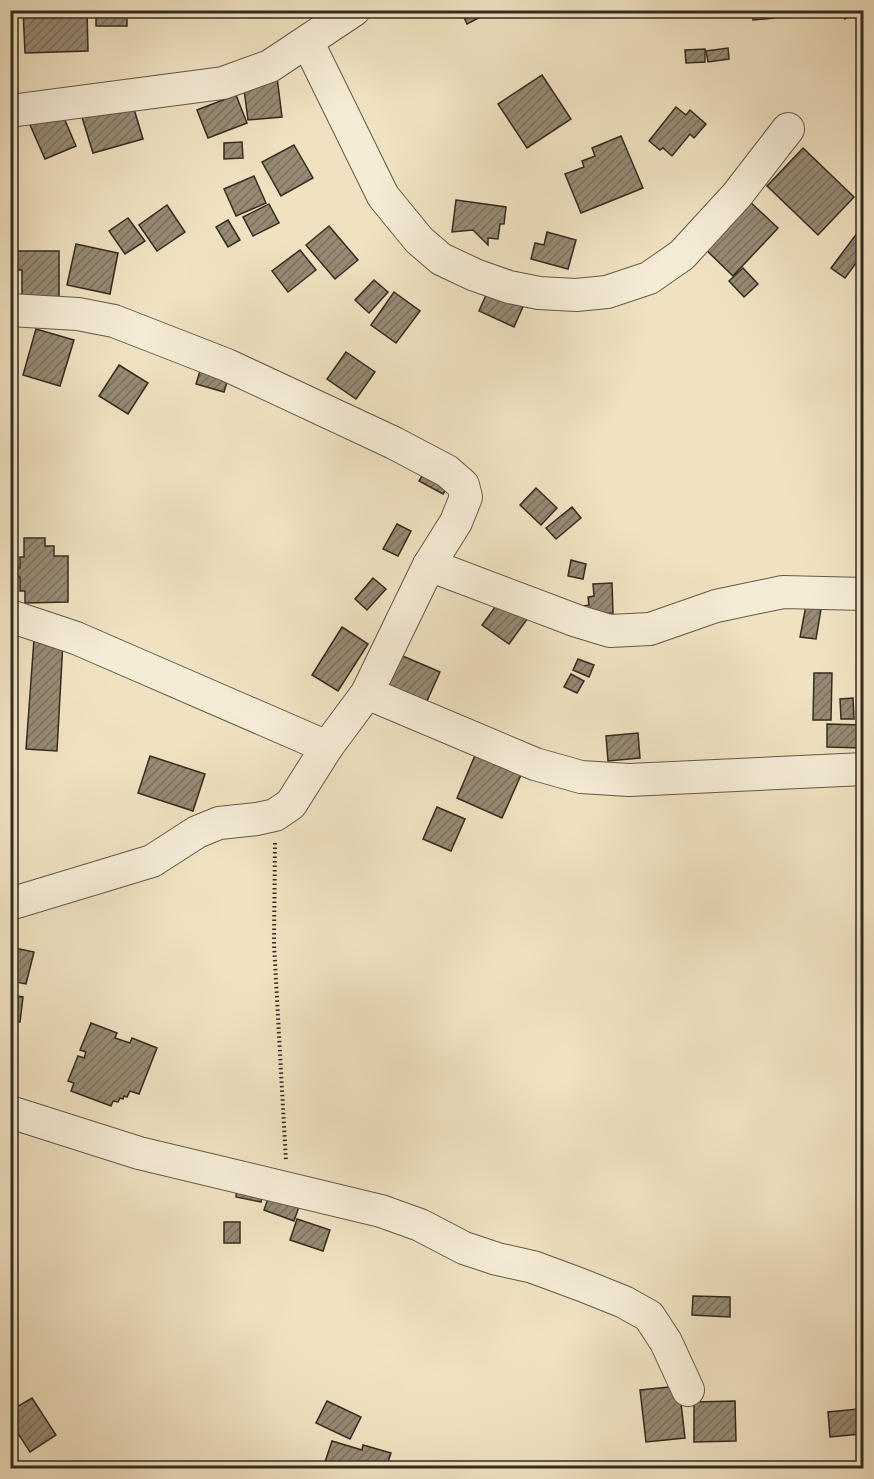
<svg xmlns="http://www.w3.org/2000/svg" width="874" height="1479" font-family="'Old Standard TT',serif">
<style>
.building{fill:url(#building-hatch);stroke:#342b21;stroke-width:1.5}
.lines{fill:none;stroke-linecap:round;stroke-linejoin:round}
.minor-casing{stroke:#635949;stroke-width:34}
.path{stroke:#342b21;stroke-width:4;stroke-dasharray:1.5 3;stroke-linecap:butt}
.minor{stroke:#f5ecd7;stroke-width:32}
</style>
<defs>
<pattern id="building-hatch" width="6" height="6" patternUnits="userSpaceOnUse" patternTransform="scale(1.5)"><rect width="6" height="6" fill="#968a74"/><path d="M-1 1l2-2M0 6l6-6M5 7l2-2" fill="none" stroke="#7b715f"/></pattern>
</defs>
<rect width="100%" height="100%" fill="#f0e2c1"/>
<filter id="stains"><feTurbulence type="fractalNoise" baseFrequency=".00333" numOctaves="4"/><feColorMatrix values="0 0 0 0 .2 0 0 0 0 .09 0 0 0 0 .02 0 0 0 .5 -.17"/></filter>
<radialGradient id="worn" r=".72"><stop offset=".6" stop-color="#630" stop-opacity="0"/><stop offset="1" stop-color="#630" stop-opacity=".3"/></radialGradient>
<!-- building -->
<g class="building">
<polygon points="23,10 87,10 88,51 25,53"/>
<rect x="96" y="10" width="31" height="16"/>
<polygon points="448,10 494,10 467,24 461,11 451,16"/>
<polygon points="752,10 773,10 774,18 753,20"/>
<polygon points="786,10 802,10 803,15 787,16"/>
<polygon points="838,10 856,10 845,19"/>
<polygon points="728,48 729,59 708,62 706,51"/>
<polygon points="705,49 705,62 686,63 685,50"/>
<polygon points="542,75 571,119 527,148 498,104"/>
<polygon points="277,77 282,117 248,120 243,82"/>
<polygon points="236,95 247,123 208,138 197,110"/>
<polygon points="131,99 143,139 93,153 81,114"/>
<polygon points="676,107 686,115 690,110 706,124 694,138 690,134 672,156 663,148 660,150 649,141"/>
<polygon points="61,111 76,146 45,159 30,125"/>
<polygon points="621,136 643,188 581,213 565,174 584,167 582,161 595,156 592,148"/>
<polygon points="242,142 243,158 224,159 224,143"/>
<polygon points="294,145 313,178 281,196 262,162"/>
<polygon points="803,148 854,197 818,235 767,186"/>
<polygon points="254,176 266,203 236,216 224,189"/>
<polygon points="747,199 778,228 733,276 702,246"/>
<polygon points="456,200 506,207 504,224 500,224 498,239 488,238 488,245 473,230 452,232"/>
<polygon points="269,204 279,223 253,236 243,217"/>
<polygon points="167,205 185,232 157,251 139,225"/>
<polygon points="128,218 145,241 125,254 109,231"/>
<polygon points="228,220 240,240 228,247 216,227"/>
<polygon points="864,224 864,252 845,278 831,268"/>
<polygon points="329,226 358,260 335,279 306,245"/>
<polygon points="547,232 576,240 568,269 531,259 535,243 544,245"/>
<polygon points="76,244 118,253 110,294 67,285"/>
<polygon points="300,250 316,270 288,292 272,271"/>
<polygon points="12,251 59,251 59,299 22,299 22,270 12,270"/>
<polygon points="743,268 758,284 744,297 729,281"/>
<polygon points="374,280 388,292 369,313 355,300"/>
<polygon points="490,286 525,302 514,327 479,311"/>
<polygon points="394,292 420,311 396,343 371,325"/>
<polygon points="36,329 74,340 60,386 23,375"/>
<polygon points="346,352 375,372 356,399 327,379"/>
<polygon points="203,361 231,369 224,392 196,384"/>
<polygon points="119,365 148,383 128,414 99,396"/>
<polygon points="426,469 450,483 443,494 419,481"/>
<polygon points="536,488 557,508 541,525 520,505"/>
<polygon points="572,507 581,518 556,539 546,528"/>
<polygon points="397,524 411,531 398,556 383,549"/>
<polygon points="24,538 45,538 45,546 54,546 54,556 68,556 68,602 25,603 25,591 20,591 20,577 10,577 10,568 20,568 20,557 24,557"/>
<polygon points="571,560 586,564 583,579 568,576"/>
<polygon points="373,578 386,589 367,610 355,599"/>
<polygon points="612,583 613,613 584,614 583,606 589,605 588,597 594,596 593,584"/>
<polygon points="501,599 528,618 509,644 482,625"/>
<polygon points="807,600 822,603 816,639 800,637"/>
<polygon points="342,627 368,644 338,691 312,675"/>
<polygon points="34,639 63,641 57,751 26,749"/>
<polygon points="398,654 440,672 426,703 384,686"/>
<polygon points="578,659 594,665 589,677 573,670"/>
<polygon points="814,673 832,673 831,720 813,720"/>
<polygon points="571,674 584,681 577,693 564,687"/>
<polygon points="853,698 854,719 841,719 840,699"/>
<polygon points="827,724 864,725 864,748 827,747"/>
<polygon points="638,733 640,758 608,761 606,736"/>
<polygon points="479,746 525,766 502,818 457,798"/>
<polygon points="150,756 205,774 193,811 138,793"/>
<polygon points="10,760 17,761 10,812"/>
<polygon points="437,807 465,819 451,851 423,839"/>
<polygon points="10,947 34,952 26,984 10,981"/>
<polygon points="10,995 23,997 20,1022 10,1021"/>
<polygon points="91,1023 117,1033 115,1038 130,1043 132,1038 157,1048 139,1094 130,1091 127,1097 124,1096 123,1099 120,1098 118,1102 113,1101 111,1106 71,1091 74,1083 68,1081 78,1056 84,1058 86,1052 80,1050"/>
<polygon points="10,1027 14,1059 10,1059"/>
<polygon points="237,1183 263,1188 261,1202 236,1197"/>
<polygon points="271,1190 301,1201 294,1221 264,1210"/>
<polygon points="297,1219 330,1230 323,1251 290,1240"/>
<rect x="224" y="1222" width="16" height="21"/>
<polygon points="693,1296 730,1297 730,1317 692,1315"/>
<polygon points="679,1386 685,1438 646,1442 640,1390"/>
<polygon points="32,1398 56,1435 30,1452 10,1421 10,1411"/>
<polygon points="327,1401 361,1417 350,1439 316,1423"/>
<polygon points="735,1401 736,1441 694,1442 694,1402"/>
<polygon points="858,1409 861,1434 830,1437 828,1412"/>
<polygon points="332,1441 362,1450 363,1445 391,1453 386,1468 323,1468"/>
<polygon points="548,1464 549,1468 530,1468 530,1465"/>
</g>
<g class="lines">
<defs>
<g id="minor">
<polyline points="308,43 383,196 419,240 441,259 475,275 509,287 539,293 576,295 607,292 649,278 682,255 737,195 788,129"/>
<polyline points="10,111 223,83 270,66 354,10"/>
<polyline points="10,310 78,314 114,321 227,365 394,443 447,471 463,485 466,497 456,522 429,565 367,693 327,747 291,804 275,815 257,819 219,823 197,832 152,861 10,904"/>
<polyline points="429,565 577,621 610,631 650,629 716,606 783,592 864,594"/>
<polyline points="10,616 76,638 327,747"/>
<polyline points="367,693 535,764 581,777 629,780 864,769"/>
<polyline points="10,1112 139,1153 381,1211 420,1225 464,1248 497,1259 533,1267 579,1284 624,1302 649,1316 666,1342 688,1390"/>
</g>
</defs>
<!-- minor casing -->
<use href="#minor" class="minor-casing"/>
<!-- path -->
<polyline class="path" points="275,843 274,944 286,1162"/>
<!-- minor -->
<use href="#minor" class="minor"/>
</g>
<!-- margin -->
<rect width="874" height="1479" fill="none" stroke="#f0e2c1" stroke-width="36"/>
<rect x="12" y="12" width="850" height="1455" fill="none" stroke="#342b21" stroke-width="3"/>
<rect x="18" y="18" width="838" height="1443" fill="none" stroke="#342b21" stroke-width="1.5"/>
<rect width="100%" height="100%" filter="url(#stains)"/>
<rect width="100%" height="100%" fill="url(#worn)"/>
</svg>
